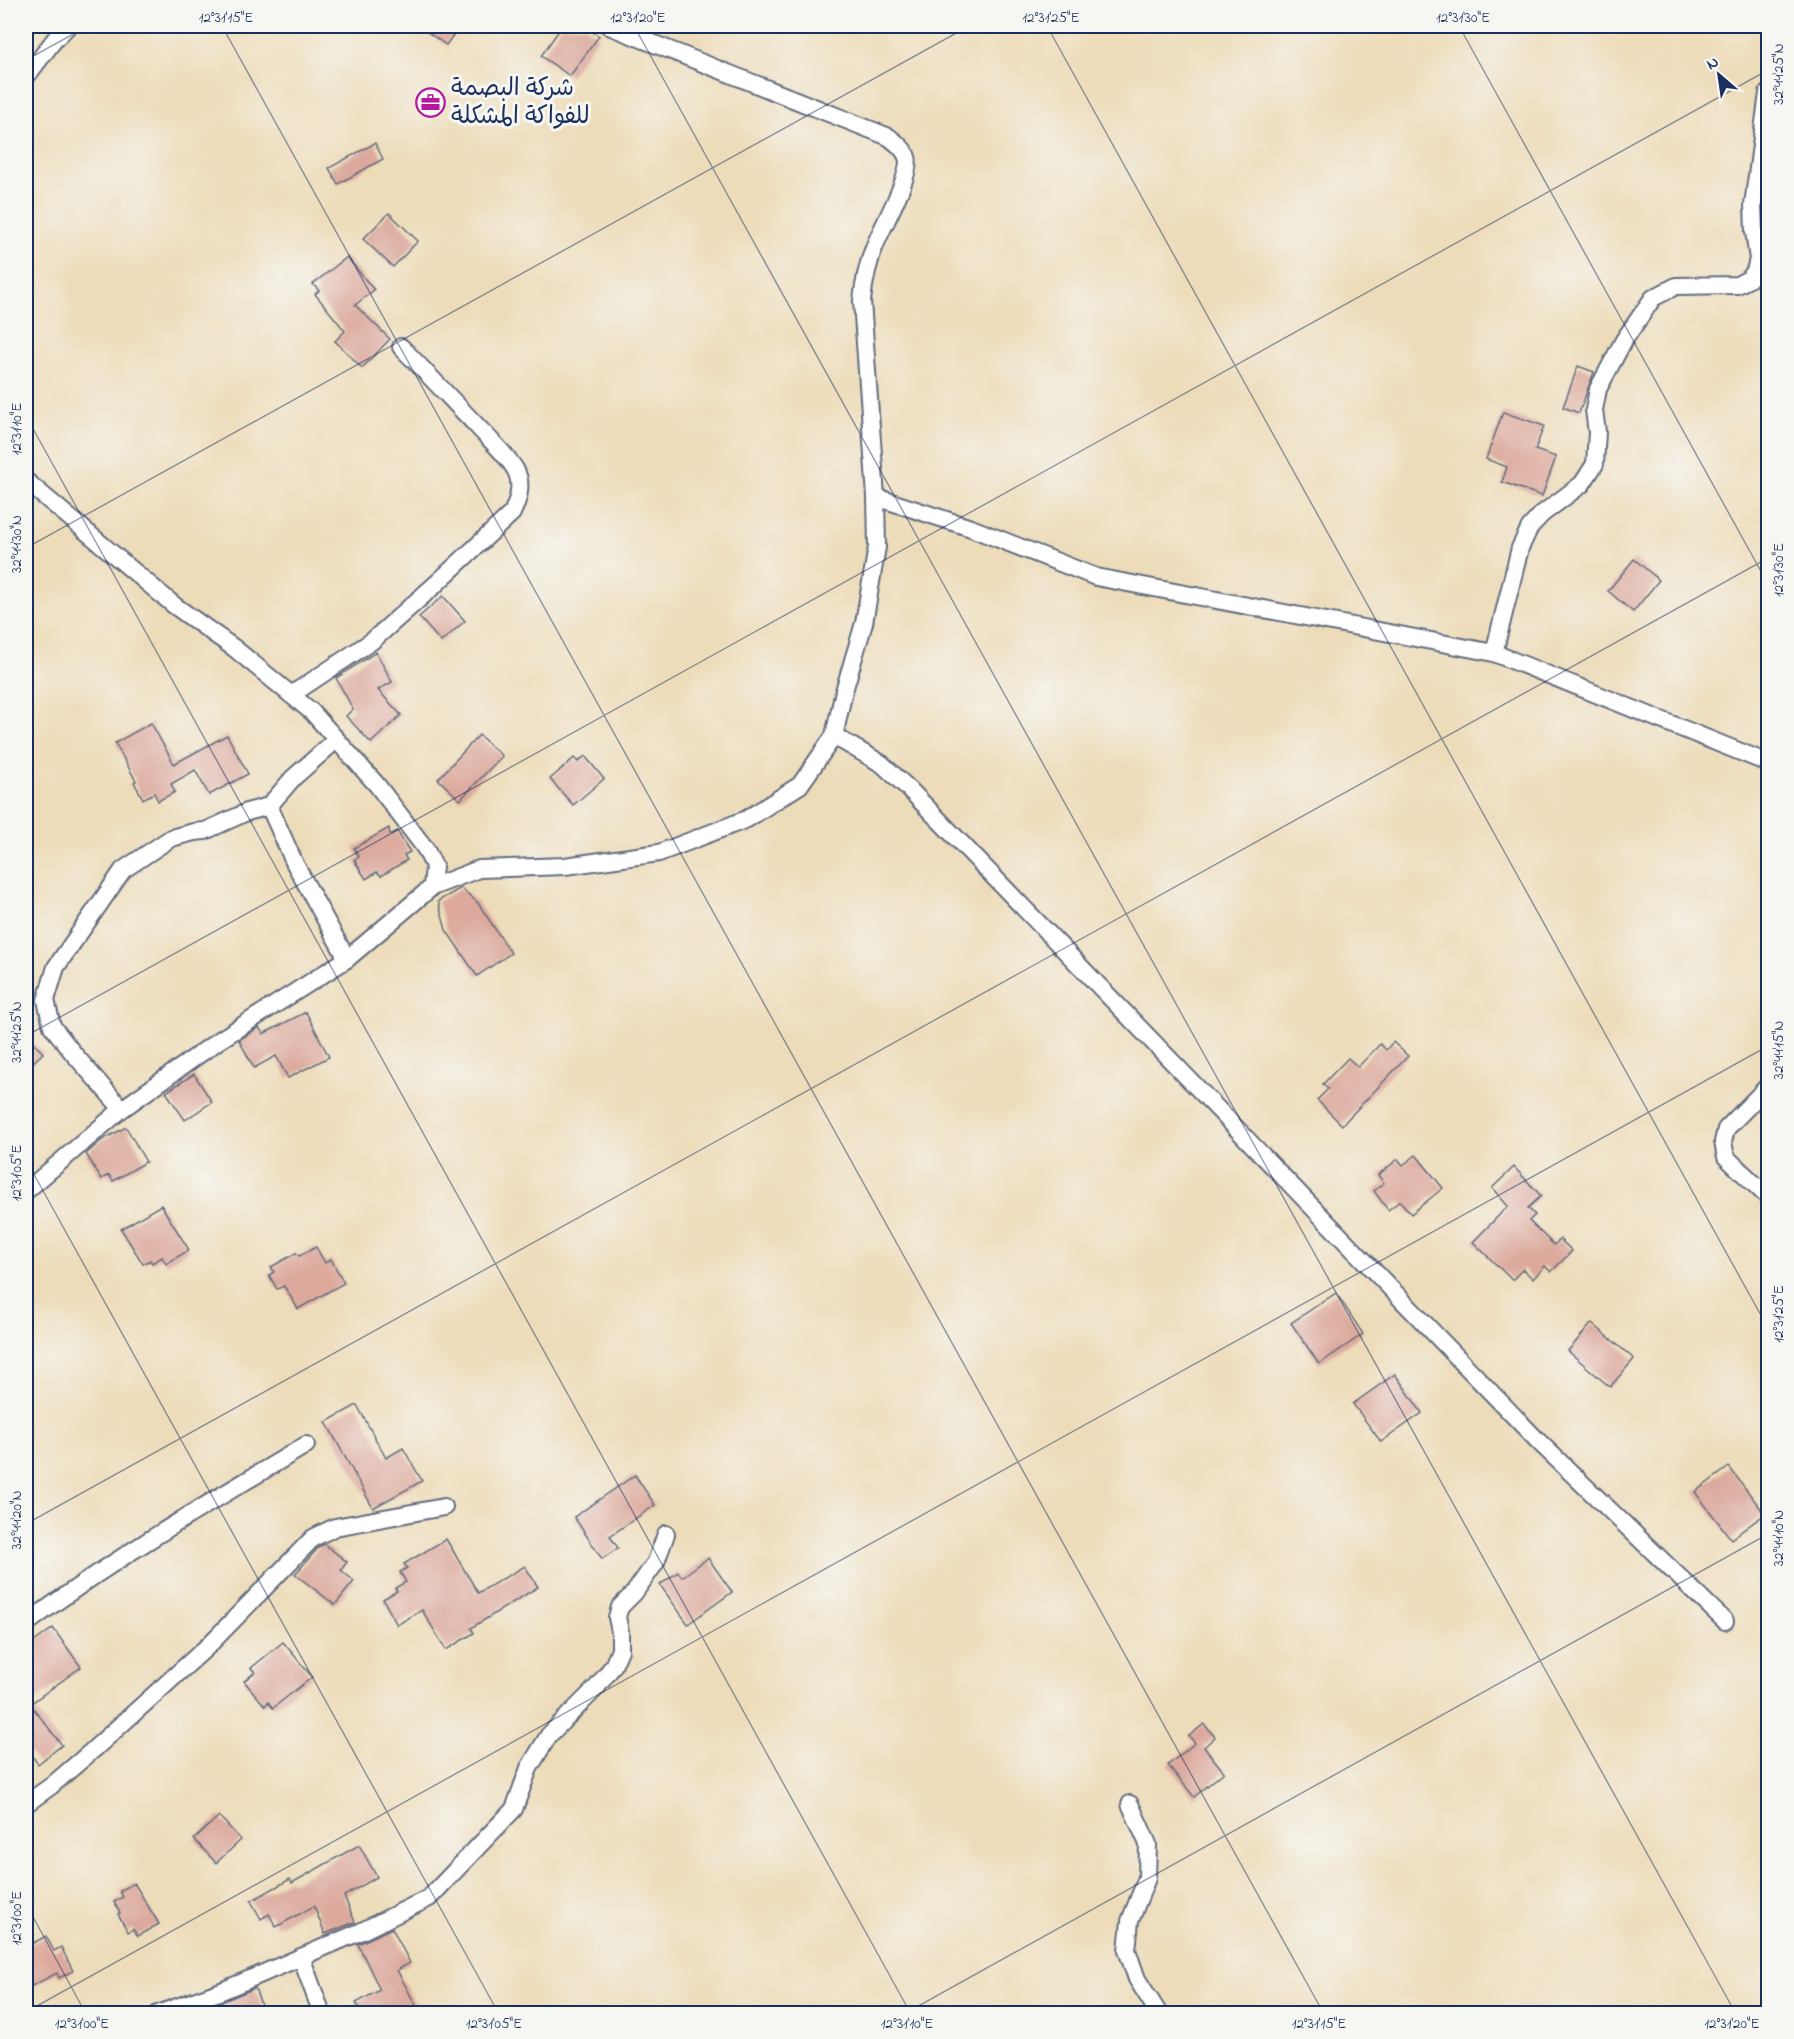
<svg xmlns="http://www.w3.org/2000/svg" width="1794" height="2039" font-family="'Indie Flower','Playpen Sans Arabic',sans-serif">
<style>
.building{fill:#dca99c}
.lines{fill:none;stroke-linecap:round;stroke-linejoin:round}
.street-casing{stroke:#646c7e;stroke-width:20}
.street{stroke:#fff;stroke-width:16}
.ticks{fill:none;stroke:#1b2f5e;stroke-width:1.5;stroke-opacity:0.45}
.labels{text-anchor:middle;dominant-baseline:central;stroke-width:6;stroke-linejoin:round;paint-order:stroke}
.poi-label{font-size:24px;fill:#1b2f5e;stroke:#f6f6f2;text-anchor:start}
.neatline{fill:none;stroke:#1b2f5e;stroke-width:2}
.ticks-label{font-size:15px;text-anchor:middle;fill:#1b2f5e}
</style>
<rect width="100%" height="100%" fill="#f6f6f2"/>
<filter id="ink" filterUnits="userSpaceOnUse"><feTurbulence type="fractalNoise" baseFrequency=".0167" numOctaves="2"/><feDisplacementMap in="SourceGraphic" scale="12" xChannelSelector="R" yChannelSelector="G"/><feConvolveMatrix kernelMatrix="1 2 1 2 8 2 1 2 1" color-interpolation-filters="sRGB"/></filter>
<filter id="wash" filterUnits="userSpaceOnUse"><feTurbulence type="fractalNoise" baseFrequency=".008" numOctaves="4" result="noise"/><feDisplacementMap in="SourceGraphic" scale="24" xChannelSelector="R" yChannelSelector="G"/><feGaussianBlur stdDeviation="1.35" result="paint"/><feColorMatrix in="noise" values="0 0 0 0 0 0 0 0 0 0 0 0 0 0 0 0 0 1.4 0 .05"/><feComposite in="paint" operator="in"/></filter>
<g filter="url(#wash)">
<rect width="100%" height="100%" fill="#eddcb9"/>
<g id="blocks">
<!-- building -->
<g class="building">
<polygon points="419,26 460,26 446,45"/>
<polygon points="562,26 584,26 599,36 570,76 541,56"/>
<polygon points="375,143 383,159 338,184 329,168"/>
<polygon points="389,213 418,241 393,267 363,239"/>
<polygon points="347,257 374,290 355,305 390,339 362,368 335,341 345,331 315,294 319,291 313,284"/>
<polygon points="1578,366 1594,372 1579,413 1563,407"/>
<polygon points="1503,412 1544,426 1535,450 1556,457 1542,496 1502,482 1507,467 1486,459"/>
<polygon points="1634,559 1659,580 1633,612 1608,591"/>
<polygon points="443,596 465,621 441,642 419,617"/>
<polygon points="376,652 392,682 378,690 401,715 371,743 346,716 353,709 336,678"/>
<polygon points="151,723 174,764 227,735 248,774 209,795 195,770 171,784 175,792 158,801 154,793 143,799 134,782 136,781 115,743"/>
<polygon points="479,735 502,756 460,800 438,779"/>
<polygon points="585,756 604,779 573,805 550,779 574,758 578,762"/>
<polygon points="389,828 390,835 397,831 410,852 404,855 407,860 381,876 377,872 366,879 354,860 359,857 354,848"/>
<polygon points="461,888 478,903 511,953 477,976 446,930 438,901"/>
<polygon points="306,1012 329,1057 288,1078 276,1056 254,1068 239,1040 259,1027 263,1034"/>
<polygon points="26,1035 43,1053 26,1069"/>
<polygon points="1393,1042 1408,1056 1342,1125 1317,1100 1328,1089 1323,1084 1348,1058 1358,1067 1380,1044 1386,1050"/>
<polygon points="194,1074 212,1102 185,1120 166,1092"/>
<polygon points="126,1127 146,1162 113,1181 109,1175 101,1179 86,1154 102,1140"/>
<polygon points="1416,1155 1443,1188 1411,1214 1400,1201 1388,1210 1374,1191 1384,1183 1378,1175 1398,1159 1403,1165"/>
<polygon points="1514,1167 1541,1196 1528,1208 1535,1215 1529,1221 1554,1245 1560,1239 1572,1251 1551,1272 1545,1266 1533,1279 1523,1269 1512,1280 1473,1242 1508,1206 1492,1188"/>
<polygon points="161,1205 189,1250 166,1264 162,1257 152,1263 150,1260 143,1264 121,1229"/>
<polygon points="316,1247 325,1263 331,1259 344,1283 298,1309 284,1286 277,1289 269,1275 274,1272 271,1267 296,1253 299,1256"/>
<polygon points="1336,1293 1363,1334 1319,1364 1291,1323"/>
<polygon points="1592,1323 1634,1359 1610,1387 1568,1351"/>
<polygon points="1395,1374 1422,1413 1381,1442 1353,1404"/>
<polygon points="357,1405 386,1458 403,1448 422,1481 373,1508 326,1422"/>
<polygon points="1729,1467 1765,1514 1731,1539 1695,1492"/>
<polygon points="635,1475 655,1505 610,1536 618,1548 602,1559 574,1517"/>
<polygon points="446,1539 478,1593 525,1566 538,1587 471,1628 474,1633 446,1650 422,1610 397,1625 383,1599 397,1591 395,1588 406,1582 400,1572 407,1568 404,1564"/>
<polygon points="324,1544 347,1562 341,1570 354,1581 335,1605 295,1574 319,1547"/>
<polygon points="708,1558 732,1592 688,1624 660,1585 678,1572 682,1577"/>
<polygon points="53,1628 81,1667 30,1704 62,1745 38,1764 26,1748 26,1648"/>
<polygon points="283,1642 312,1677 273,1708 268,1702 265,1706 244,1681 255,1672 251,1668"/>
<polygon points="1204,1724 1215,1737 1204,1747 1224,1772 1194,1797 1168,1765 1195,1743 1189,1736"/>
<polygon points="219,1816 241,1840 216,1863 194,1839"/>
<polygon points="359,1845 377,1877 344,1896 355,1922 325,1934 314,1906 276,1927 269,1914 261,1919 251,1901 290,1879 292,1883"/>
<polygon points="134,1883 159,1924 138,1936 133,1929 128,1932 118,1914 120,1913 114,1902 123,1897 120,1891"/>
<polygon points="392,1928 410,1963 397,1970 420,2013 361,2013 356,2003 380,1990 358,1944"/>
<polygon points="46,1936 54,1951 61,1947 73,1971 59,1978 57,1973 26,1989 26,1947"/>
<polygon points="255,1988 264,2013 211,2013 209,2007"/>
</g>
</g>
</g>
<g filter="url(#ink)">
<use href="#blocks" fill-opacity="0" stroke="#646c7e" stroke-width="1.5"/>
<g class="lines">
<defs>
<g id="street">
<polyline points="26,77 55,39 68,26"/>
<polyline points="26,481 175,606 234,648 312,712 377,785 425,848 434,866 432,887 347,959 218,1041 122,1109 26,1191"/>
<polyline points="876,497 971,528 1096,577 1494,653 1768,763"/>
<polyline points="1494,653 1520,548 1530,527 1542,514 1582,484 1595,464 1597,432 1594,410 1598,389 1624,340 1653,298 1676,286 1737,285 1749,279 1755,271 1758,259 1754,231 1753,205 1768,93"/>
<path d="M291,695L372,641L437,583L512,513C519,499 523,483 515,469C506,454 490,440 478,427C452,400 427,373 401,347"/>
<polyline points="834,736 882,764 909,789 1538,1441 1725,1621"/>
<polyline points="269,806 293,778 336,740"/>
<path d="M432,887L479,869L565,866L659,853L747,819L800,785L834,736L844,691L864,623L877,547L876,497L862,301C864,281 868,262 876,243C883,225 913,173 907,157C904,148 895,142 889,137L609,26"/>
<polyline points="1768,1086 1726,1129 1723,1142 1726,1157 1768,1197"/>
<polyline points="122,1109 73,1053 52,1026 46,1000 56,967 123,870 171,838 194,832 205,831 247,812 269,806 295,864 347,959"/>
<path d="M26,1624C114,1558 211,1502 306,1445"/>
<polyline points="26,1804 51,1786 93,1750 208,1646 313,1538 335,1527 444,1507"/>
<polyline points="1130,1804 1148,1844 1147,1878 1130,1921 1127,1950 1137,1979 1159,2014"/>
<polyline points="301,1957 322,2014"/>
<polyline points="158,2014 224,1990 362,1931 429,1898 514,1809 529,1768 549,1735 597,1687 613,1666 620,1650 620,1632 617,1617 620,1607 634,1593 656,1562 666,1534"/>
</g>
</defs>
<!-- street casing -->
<use href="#street" class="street-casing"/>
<!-- street -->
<use href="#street" class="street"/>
</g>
</g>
<!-- ticks -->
<path class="ticks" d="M222,26L1324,2014M634,26L1736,2014M1047,26L1768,1328M1459,26L1768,584M26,60L88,26M26,416L911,2014M26,548L969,26M26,1036L1768,70M26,1160L499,2014M26,1524L1768,558M26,1904L86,2014M26,2012L1768,1046M904,2014L1768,1534"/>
<!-- icons -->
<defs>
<symbol id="office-ring" viewBox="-11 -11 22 22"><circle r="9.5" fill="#f6f6f2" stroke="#b5179e" stroke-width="1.5"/><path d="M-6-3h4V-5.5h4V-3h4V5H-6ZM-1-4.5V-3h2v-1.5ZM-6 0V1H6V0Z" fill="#b5179e"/></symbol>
</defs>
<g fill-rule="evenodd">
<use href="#office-ring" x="414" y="86" width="33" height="33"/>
</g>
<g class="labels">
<!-- poi labels -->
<g class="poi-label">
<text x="451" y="89">شركة البصمة<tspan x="451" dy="28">للفواكة المشكلة</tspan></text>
</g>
</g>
<!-- margin -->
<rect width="1794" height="2039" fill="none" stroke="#f6f6f2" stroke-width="66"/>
<!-- north arrow -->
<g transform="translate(1719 75) rotate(331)" stroke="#f6f6f2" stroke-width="4.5" paint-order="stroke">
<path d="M0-4.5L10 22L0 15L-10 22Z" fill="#1b2f5e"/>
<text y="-9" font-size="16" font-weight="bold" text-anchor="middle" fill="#1b2f5e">N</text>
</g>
<rect x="33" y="33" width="1728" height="1973" class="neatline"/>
<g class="ticks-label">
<text x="226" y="22">12°31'15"E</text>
<text x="638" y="22">12°31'20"E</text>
<text x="1051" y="22">12°31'25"E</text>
<text x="1463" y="22">12°31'30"E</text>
<text transform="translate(1778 74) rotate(-90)" y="5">32°44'25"N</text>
<text transform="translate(16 429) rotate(-90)" y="5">12°31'10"E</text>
<text transform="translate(16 544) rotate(-90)" y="5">32°44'30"N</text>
<text transform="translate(1778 570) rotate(-90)" y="5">12°31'30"E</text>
<text transform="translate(16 1032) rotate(-90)" y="5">32°44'25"N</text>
<text transform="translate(1778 1050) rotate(-90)" y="5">32°44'15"N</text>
<text transform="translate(16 1173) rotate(-90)" y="5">12°31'05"E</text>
<text transform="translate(1778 1314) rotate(-90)" y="5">12°31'25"E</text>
<text transform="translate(16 1520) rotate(-90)" y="5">32°44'20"N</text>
<text transform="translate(1778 1538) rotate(-90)" y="5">32°44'10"N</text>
<text transform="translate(16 1918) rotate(-90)" y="5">12°31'00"E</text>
<text x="82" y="2028">12°31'00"E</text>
<text x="494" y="2028">12°31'05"E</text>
<text x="907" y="2028">12°31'10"E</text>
<text x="1319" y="2028">12°31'15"E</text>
<text x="1732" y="2028">12°31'20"E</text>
</g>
</svg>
